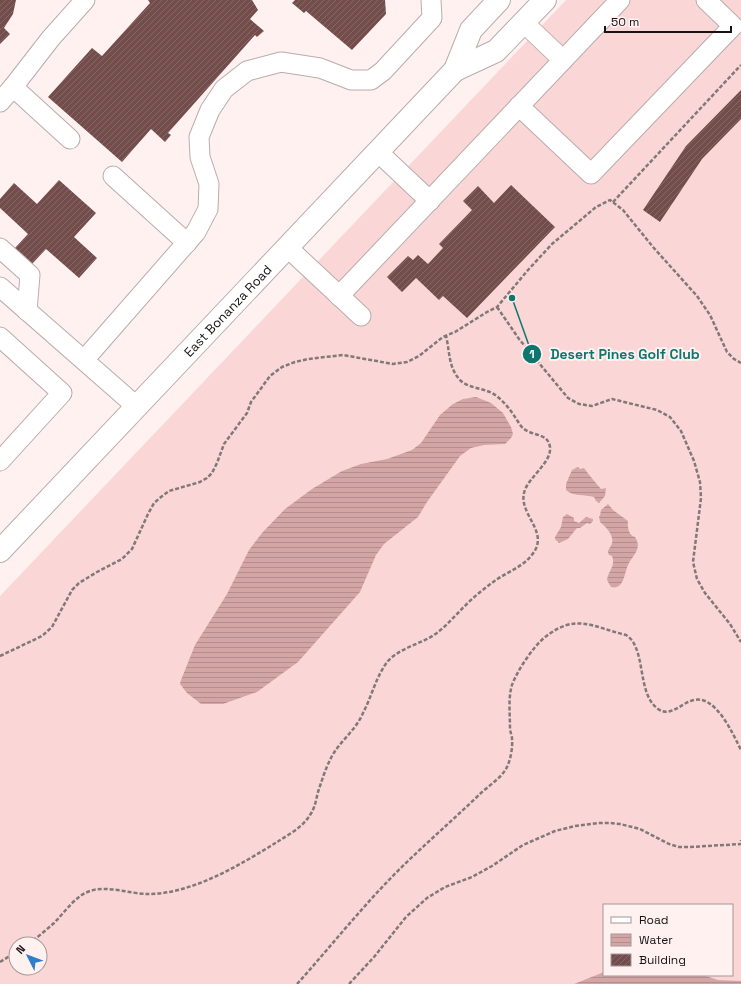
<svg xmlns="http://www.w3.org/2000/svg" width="741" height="984" font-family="'Space Grotesk',sans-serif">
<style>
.grass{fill:#fad7d6;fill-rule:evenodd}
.water{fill:url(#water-rules)}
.building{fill:url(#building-hatch)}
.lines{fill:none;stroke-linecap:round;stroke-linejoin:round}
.minor-casing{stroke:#b9acac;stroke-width:21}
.major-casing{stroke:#b9acac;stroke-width:24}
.path{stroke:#817877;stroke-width:2.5;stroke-dasharray:4 2;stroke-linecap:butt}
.minor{stroke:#fff;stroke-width:19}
.major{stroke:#fff;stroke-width:22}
.labels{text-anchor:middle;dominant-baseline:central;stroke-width:4;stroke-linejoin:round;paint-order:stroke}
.street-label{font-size:13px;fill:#181313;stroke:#fff1f0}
.leader{fill:none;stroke:#0f766e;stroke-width:1.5}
.callout-dot{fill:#0f766e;stroke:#fff1f0;stroke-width:1.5}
.mark-label{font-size:12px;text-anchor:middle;font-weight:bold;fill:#fff}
.callout-label{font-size:14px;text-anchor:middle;font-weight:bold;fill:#0f766e;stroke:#fff1f0;stroke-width:4;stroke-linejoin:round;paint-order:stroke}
</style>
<defs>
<pattern id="water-rules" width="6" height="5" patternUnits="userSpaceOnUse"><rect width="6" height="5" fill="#d3a6a5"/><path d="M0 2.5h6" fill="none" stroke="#b48e8d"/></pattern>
<pattern id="building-hatch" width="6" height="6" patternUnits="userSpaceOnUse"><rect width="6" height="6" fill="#734c4c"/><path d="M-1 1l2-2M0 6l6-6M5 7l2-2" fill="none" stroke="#856767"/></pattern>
</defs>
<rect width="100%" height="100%" fill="#fff1f0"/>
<!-- grass -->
<path class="grass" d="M566,0H741V984H0V596ZM604,905H732V975H604ZM16,944H40V968H16Z"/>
<!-- water -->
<g class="water">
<polygon points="476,397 491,403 503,413 511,427 513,434 511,438 505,444 484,445 471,448 460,456 427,502 418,517 384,544 376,555 360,592 298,662 257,692 223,704 201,704 187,693 180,684 181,680 195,645 227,594 249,550 262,533 285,509 312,489 342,471 361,464 387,459 412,450 421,443 440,415 453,404 463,399"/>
<path d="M578,467L580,469L584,468C589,475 595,482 601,489L606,488L605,496L599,503L596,501L594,497C585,494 574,497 566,490V484L572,470Z"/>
<path d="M608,504L613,510L628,521C627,527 629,536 635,537C643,549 632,556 628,565C624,574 624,590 611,587L607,580C608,571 616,566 612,556L609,555L608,552C608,549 611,547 612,543C614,535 606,527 600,522L599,516H600L601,510Z"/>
<polygon points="567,514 574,518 574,521 579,523 586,517 593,519 593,521 590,524 587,523 580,528 577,528 568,539 559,543 555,539 555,537 561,527 563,517"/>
<polygon points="604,972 604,975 703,975 718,980 741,981 741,984 574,984"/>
</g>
<!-- building -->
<g class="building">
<polygon points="0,0 16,0 13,14 4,28 10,34 0,44"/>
<polygon points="148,0 252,0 258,10 250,19 264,31 257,37 255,35 168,133 171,135 165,142 151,129 122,162 48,97 92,48 102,56 150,3"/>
<polygon points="295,0 385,0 386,14 352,50 306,11 304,13 292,3"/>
<polygon points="741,90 741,119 702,159 660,222 643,210 686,146"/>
<polygon points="59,180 96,213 74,237 97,258 79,278 46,249 32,264 15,248 28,234 0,208 0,199 14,183 37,204"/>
<polygon points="511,185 555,227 467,318 443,296 439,300 416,278 402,292 387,277 408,256 413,260 418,255 428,264 443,248 439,244 472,210 463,201 478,186 494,203"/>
</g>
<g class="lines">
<defs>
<g id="minor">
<polyline points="523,22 563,60"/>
<polyline points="13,87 51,38 85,0"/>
<polyline points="0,102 13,87 70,139"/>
<polyline points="519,106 591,174 733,26 706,0"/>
<polyline points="377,151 430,201"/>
<polyline points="113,176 187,243"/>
<polyline points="287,247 361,316"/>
<polyline points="0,248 30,275 27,311"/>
<polyline points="0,287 136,406"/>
<polyline points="339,296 620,0"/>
<polyline points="0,337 62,393 0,461"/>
<polyline points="84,360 196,232 208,209 209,184 200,157 199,137 210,110 224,89 247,71 281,62 320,68 351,80 371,80 383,71 432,18 431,0"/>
</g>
<g id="major">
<polyline points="455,70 496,51 545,0"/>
<path id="s1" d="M0,551L455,70L471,30L499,0"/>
</g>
</defs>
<!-- minor casing -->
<use href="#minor" class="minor-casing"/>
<!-- major casing -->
<use href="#major" class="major-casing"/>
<!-- path -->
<g class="path">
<polyline points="613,202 741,65"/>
<polyline points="497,307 519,339 568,398 579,404 592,406 612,399 657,410 670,417 681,431 694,461 700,482 701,498 693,562 697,579 705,593 730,624 741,642"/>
<polyline points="0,656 42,636 52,627 72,590 79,583 97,572 122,559 132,549 148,514 154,503 161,497 169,491 200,482 207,478 212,473 217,463 224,444 247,413 251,402 270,376 282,367 295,362 308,359 343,355 393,364 407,362 419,356 443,337 455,332 487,312 497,307 528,270 552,244 596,207 610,200 623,210 653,247 697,296 710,315 727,352 734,359 741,363"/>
<polyline points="741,840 741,841"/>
<path d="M28,944C37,938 46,930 54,923C65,912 75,896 90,891C108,885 130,894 148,894C192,894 240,865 277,842C288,835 303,827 310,815C315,808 316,800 318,792C322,780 326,767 332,756C341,740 356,730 363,713C372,696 376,676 388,661C400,648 420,644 434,635C444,628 451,620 459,612C470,600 483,589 496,580C509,571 525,566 534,552C548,531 519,514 524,493C527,478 552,463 550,447C548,433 533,436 524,429C520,426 518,421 515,417C509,408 502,399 492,393C482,388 469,388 461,381C448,368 450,352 446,336"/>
<polyline points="0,962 16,952"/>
<path d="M297,984C334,943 368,899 409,860C432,838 456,817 480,794C488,786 500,779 506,769C510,762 513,748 512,739C512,735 510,732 510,728C510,714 508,698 512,685C517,671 533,647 544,638C576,612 592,627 626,635C647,648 636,693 658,709C671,718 682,702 694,700C716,695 733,734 741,750"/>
<polyline points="349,984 374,957 406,917 427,898 445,887 472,877 492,866 523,845 555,831 575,826 598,823 610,823 620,824 640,829 669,844 679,847 690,847 741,844"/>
</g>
<!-- minor -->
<use href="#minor" class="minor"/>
<!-- major -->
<use href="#major" class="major"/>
</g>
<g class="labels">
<!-- street labels -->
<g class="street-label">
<text stroke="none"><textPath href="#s1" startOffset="331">East Bonanza Road</textPath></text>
</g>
</g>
<!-- callouts -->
<path class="leader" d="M512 298L532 354"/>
<g class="callout-dot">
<circle cx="512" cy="298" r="4"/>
<circle cx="532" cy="354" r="10"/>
</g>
<g class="mark-label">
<text x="532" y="358">1</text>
</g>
<g class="callout-label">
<text x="625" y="359">Desert Pines Golf Club</text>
</g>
<!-- legend -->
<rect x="603" y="904" width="130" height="72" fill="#fff1f0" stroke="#a39898"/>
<rect x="611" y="917" width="20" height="6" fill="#ffffff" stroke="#a39898"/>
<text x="639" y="924" font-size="12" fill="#181313">Road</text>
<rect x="611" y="934" width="20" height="12" fill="url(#water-rules)" stroke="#a39898"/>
<text x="639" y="944" font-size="12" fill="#181313">Water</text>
<rect x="611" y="954" width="20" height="12" fill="url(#building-hatch)" stroke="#a39898"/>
<text x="639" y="964" font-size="12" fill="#181313">Building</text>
<!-- north arrow -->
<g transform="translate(28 956) rotate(312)"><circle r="19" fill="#fff1f0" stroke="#a39898"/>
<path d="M0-3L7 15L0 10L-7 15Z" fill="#2e7ecd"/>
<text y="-6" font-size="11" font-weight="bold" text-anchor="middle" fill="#181313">N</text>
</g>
<!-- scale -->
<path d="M605 26v6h126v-6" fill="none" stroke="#181313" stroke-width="2"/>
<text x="611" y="26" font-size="12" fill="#181313" stroke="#fff1f0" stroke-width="3" paint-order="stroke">50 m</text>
</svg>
